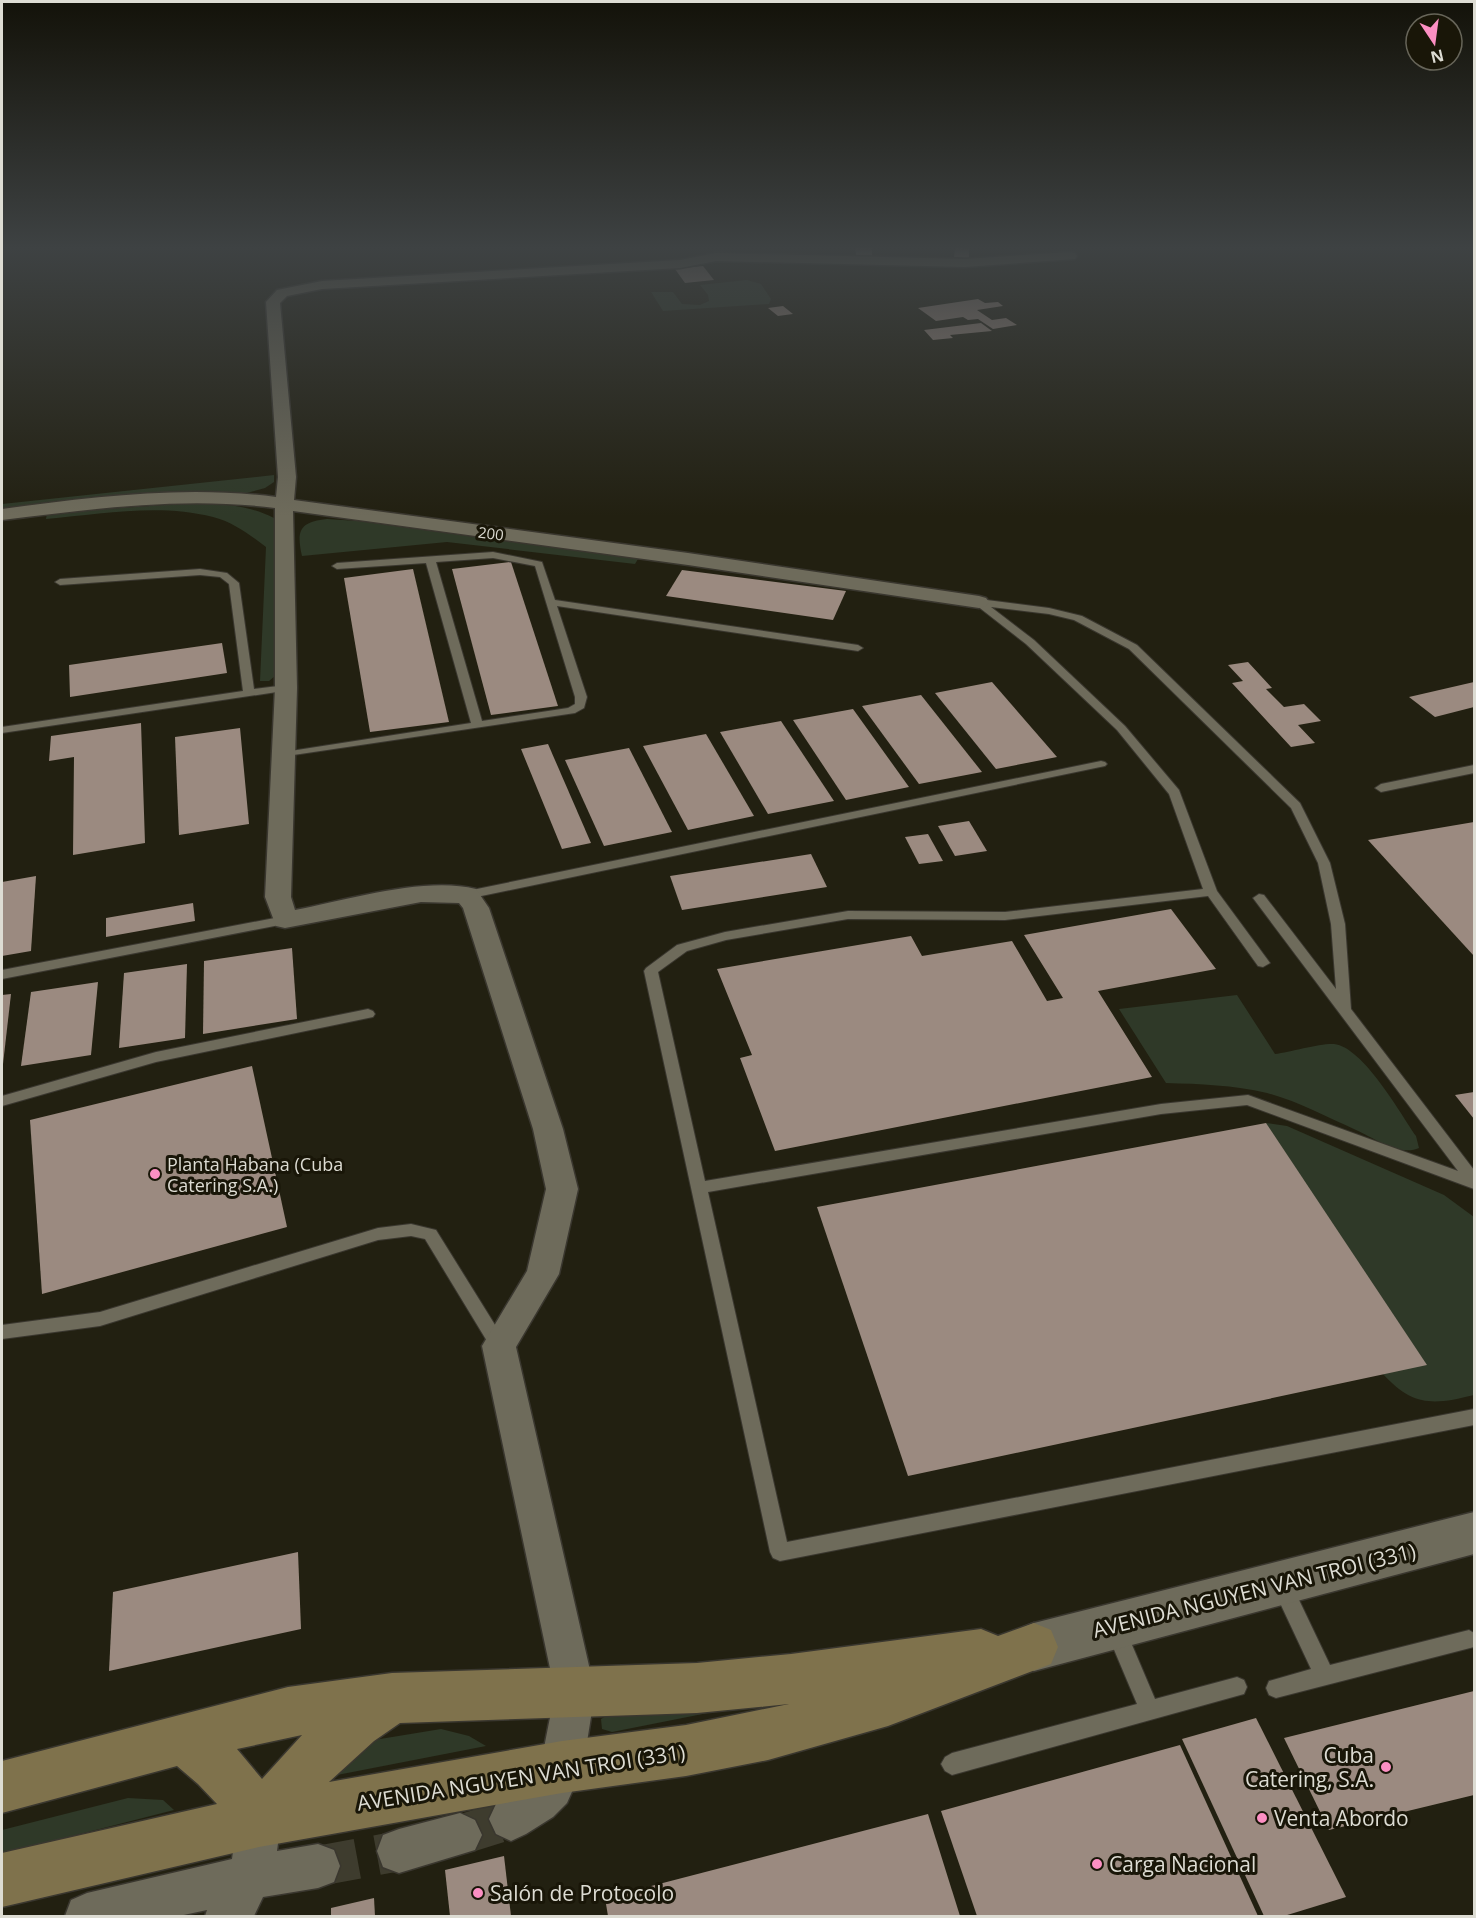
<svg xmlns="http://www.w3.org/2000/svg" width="1476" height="1918" font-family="'Open Sans',sans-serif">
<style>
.green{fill:#2f3928}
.building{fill:#9b8a80}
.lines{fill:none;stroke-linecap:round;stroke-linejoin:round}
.minor-tunnel{stroke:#3e3c2e;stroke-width:40;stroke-dasharray:40 20;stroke-linecap:butt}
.service-casing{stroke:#3a372f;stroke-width:2}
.minor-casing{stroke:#3a372f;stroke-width:3}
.tertiary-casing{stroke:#3a372f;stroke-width:3}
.secondary-casing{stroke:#3a372f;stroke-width:3}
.service{fill:#6e6b5b;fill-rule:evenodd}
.minor{fill:#6e6b5b;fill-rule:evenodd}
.tertiary{fill:#6e6b5b;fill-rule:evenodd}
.secondary{fill:#7f724c;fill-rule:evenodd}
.poi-dot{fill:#fc8fc3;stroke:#191608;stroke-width:2}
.labels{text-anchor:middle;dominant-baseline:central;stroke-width:6;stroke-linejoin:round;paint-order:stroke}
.far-street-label{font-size:15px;fill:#dddcd3;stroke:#191608}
.poi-label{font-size:18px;fill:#dddcd3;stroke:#191608;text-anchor:start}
.near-street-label{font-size:21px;fill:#dddcd3;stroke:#191608}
.near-poi-label{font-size:21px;fill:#dddcd3;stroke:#191608;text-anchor:start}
</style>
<rect width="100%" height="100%" fill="#222011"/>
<!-- green -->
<g class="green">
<polygon points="747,280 761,284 771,299 769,304 663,311 651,292 673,292 682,304 700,305 709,301 708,295 700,285"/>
<polygon points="274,475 274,482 265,488 243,494 195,492 145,494 2,510 2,504"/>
<path d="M179,504C215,504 241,502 274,518L277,527L278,658L275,676L269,681H260L266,547C250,535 233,522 213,517C160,503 100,514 46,519L47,513Z"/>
<path d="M327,519L358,521L638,559L635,564L447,542L302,556C296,530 300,522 327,519Z"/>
<path d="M1237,995L1275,1054C1290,1052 1321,1043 1334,1044C1363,1047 1400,1113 1416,1136L1419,1148C1400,1157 1374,1138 1356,1130C1327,1117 1297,1101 1267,1093C1233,1085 1200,1084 1166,1083L1119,1009Z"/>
<path d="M1266,1123L1287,1126L1444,1195L1474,1217V1395C1434,1405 1413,1407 1383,1374Z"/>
<polygon points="748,1705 612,1732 602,1729 601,1719 610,1714"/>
<polygon points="441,1729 469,1736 486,1746 337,1775 314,1774 374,1740"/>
<polygon points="128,1798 163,1800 174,1810 2,1854 2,1830"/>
</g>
<!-- building -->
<g class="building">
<polygon points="855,247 872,247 872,256 856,255"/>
<polygon points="955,248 969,249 969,258 954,257"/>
<polygon points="703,266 714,280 685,283 675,269"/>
<polygon points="978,299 985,303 998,302 1003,306 977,310 992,320 1006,318 1017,325 993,329 978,319 968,320 963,317 936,321 918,308"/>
<polygon points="783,306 793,314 778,316 768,308"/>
<polygon points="981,323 992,331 950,335 953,338 933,340 924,330"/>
<polygon points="511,562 558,706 491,715 452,569"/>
<polygon points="413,569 449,722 370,732 344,578"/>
<polygon points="682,570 846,591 833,620 666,596"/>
<polygon points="222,643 227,673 70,697 69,665"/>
<polygon points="1248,662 1272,688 1266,689 1284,707 1304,704 1321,721 1298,725 1315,743 1291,747 1232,683 1243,681 1228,665"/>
<polygon points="992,682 1057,757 996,769 935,693"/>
<polygon points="1474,682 1474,707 1435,717 1409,697"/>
<polygon points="921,695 982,772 919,784 862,706"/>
<polygon points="853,709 909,787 846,800 793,720"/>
<polygon points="781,721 834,801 768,814 720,732"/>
<polygon points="141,723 145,843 73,855 74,757 49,761 51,736"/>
<polygon points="240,728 249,824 179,835 175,737"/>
<polygon points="706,734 754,816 688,830 643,746"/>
<polygon points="548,744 591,843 562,849 521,749"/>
<polygon points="629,748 672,832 604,846 565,760"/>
<polygon points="969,821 987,851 955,856 938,826"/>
<polygon points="1474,822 1474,956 1368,840"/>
<polygon points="928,834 943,861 919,864 905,837"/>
<polygon points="811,854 827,887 682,910 670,876"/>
<polygon points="36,876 31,951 2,956 2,882"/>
<polygon points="193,903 195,921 106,937 106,918"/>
<polygon points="1171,909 1216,969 1098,991 1152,1077 775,1151 740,1058 752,1055 717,969 911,936 922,956 1012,941 1047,1001 1063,998 1024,935"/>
<polygon points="292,948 297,1019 203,1034 204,961"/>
<polygon points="187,964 185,1038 119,1048 124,973"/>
<polygon points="98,982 91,1055 21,1066 31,992"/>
<polygon points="11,994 3,1064 2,1064 2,995"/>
<polygon points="252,1066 287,1227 42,1294 30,1120"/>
<polygon points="1474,1092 1474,1119 1455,1095"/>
<polygon points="1266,1123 1427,1365 908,1476 817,1207"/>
<polygon points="298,1552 301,1629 109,1671 113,1592"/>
<polygon points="1474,1691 1474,1795 1329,1830 1284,1738"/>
<polygon points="1256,1718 1346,1897 1284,1916 1264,1916 1182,1739"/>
<polygon points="1180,1745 1258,1916 977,1916 941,1811"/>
<polygon points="928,1814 960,1916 608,1916 605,1898"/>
<polygon points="504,1856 511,1916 450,1916 445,1870"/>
<polygon points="374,1898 375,1916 331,1916 331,1908"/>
</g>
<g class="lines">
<!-- minor-tunnel -->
<g class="minor-tunnel">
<polyline points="460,1835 511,1819"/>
<polyline points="318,1866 399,1851"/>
</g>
<defs>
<g id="service">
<path d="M493,552L542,562L555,600L858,645L863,648L858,651L557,606L587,697L584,708L575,713L280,757L278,755L280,753L284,752L471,723L426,563L337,569L332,566L337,563ZM493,558L535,566L575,697V704L568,708L482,721L436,562Z"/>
<polygon points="200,569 227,573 239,583 254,689 286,685 291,688 290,690 2,733 2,727 243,691 229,584 220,577 200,575 60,585 55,582 60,579"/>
<path d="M979,599L1049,608L1082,616L1137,645L1300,803L1330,863L1345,924L1351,1009L1474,1170V1189L1247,1105L1161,1114L708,1192L787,1542L1474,1409V1425L780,1561L773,1558L770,1552L644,971L646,968L677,945L725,932L848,911L1005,912L1203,889L1169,794L1117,730L1026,644L976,605L974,602ZM991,607L1049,614L1074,620L1129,649L1291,808L1318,863L1331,924L1336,989L1264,895L1259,894L1253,898L1458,1171L1248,1095L1161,1104L705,1181L658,972L687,951L726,940L848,919L1005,920L1208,896L1258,966L1263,967L1270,963L1217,891L1179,790L1125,726L1034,640Z"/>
<polygon points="1101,761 1105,762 1107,764 1105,766 467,899 461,895 467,891"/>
<polygon points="1474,765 1474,773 1381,792 1375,788 1381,784"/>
<polygon points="285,916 290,917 292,920 290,923 2,979 2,970"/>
<polygon points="368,1009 373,1011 375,1014 373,1017 156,1062 2,1106 2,1096 156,1052"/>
<polygon points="411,1224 436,1230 505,1341 508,1346 505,1351 499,1353 493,1351 425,1239 411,1236 378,1240 100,1326 2,1339 2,1325 100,1312 378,1228"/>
<polygon points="1283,1579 1290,1581 1330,1665 1469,1630 1474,1633 1474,1647 1276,1698 1269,1695 1266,1688 1269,1681 1311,1669 1273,1588 1276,1581"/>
<polygon points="1117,1623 1124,1626 1155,1699 1237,1677 1244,1680 1247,1687 1244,1694 952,1775 945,1771 941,1764 945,1757 952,1753 1137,1704 1107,1633 1110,1626"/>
</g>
<g id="minor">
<path d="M1070,252L1075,253L1077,256L1075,259L965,267L716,261L680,268L322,289L287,296L280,303L296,477L294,500L688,553L979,596L986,598L989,602L986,606L979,608L688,565L293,511L297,688L291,897L295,910C347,900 425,876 476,889L489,908L563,1129L578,1189L559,1274L516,1347L595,1692L583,1767L567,1803L553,1817L526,1834L511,1841L496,1834L489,1819L496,1804L523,1787L537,1773L541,1763L555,1692L482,1346L527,1271L546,1189L533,1129L463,908L459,903L421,902L285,928L276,926L265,897L275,688V508C183,496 93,509 2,520V509C93,497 184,485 276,497L278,477L266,302L277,290L322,281L680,260L716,253L965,259Z"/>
<polygon points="259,1799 274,1806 281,1821 277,1851 318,1844 334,1850 340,1866 334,1882 318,1888 263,1897 254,1916 205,1916 207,1910 179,1916 65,1916 71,1900 87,1893 232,1859 237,1821 244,1806"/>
<polygon points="460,1813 475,1820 482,1835 475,1850 399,1873 383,1867 377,1851 383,1835 399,1829"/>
</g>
<polygon id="tertiary" points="1474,1512 1474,1554 1034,1671 1017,1664 1010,1647 1017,1630 1034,1623"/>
<path id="secondary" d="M1034,1623L1051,1630L1058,1647L1051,1664L888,1726L768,1760L686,1776L562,1793L259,1847L2,1907V1853L217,1804L198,1784L177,1766L2,1813V1761L288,1687L392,1673L697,1663L791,1654L981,1629L998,1636ZM789,1704L686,1725L562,1741L329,1782L374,1741L400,1723L697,1713ZM302,1735L262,1779L237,1749Z"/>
</defs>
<!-- service casing -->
<use href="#service" class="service-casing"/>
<!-- minor casing -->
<use href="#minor" class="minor-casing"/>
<!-- tertiary casing -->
<use href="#tertiary" class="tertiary-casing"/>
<!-- secondary casing -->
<use href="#secondary" class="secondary-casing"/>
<!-- service -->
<use href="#service" class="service"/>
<!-- minor -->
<use href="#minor" class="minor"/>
<!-- tertiary -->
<use href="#tertiary" class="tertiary"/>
<!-- secondary -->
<use href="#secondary" class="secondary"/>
</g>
<!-- sky -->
<linearGradient id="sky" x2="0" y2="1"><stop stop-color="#131209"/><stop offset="0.48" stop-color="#3e4243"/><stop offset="1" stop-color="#3e4243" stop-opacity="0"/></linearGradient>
<rect width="1476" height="516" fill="url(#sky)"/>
<!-- markers -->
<g class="poi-dot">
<circle cx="155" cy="1174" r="6"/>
<circle cx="1386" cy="1767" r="6"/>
<circle cx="1262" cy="1818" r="6"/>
<circle cx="1097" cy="1864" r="6"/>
<circle cx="478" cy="1893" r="6"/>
</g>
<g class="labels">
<!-- far-street labels -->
<g class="far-street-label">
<text transform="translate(491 533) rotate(7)">200</text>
</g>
<!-- poi labels -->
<g class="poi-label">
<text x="167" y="1164">Planta Habana (Cuba<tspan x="167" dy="21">Catering S.A.)</tspan></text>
</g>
<!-- near-street labels -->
<g class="near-street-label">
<text transform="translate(1254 1590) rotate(-14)">AVENIDA NGUYEN VAN TROI (331)</text>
<text transform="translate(521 1777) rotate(-9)">AVENIDA NGUYEN VAN TROI (331)</text>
</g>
<!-- near-poi labels -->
<g class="near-poi-label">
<text x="1374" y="1755" text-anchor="end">Cuba<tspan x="1374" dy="24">Catering, S.A.</tspan></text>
<text x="1274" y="1818">Venta Abordo</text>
<text x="1109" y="1864">Carga Nacional</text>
<text x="490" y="1893">Salón de Protocolo</text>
</g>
</g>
<!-- border -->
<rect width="1476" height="1918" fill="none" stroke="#dddcd3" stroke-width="6"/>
<!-- north arrow -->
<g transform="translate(1434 42) rotate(167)"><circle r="28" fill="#191608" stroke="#676559" stroke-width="1.5"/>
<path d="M0-4.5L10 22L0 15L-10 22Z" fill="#fc8fc3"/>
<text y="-9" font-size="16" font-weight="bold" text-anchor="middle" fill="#dddcd3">N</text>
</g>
</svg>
